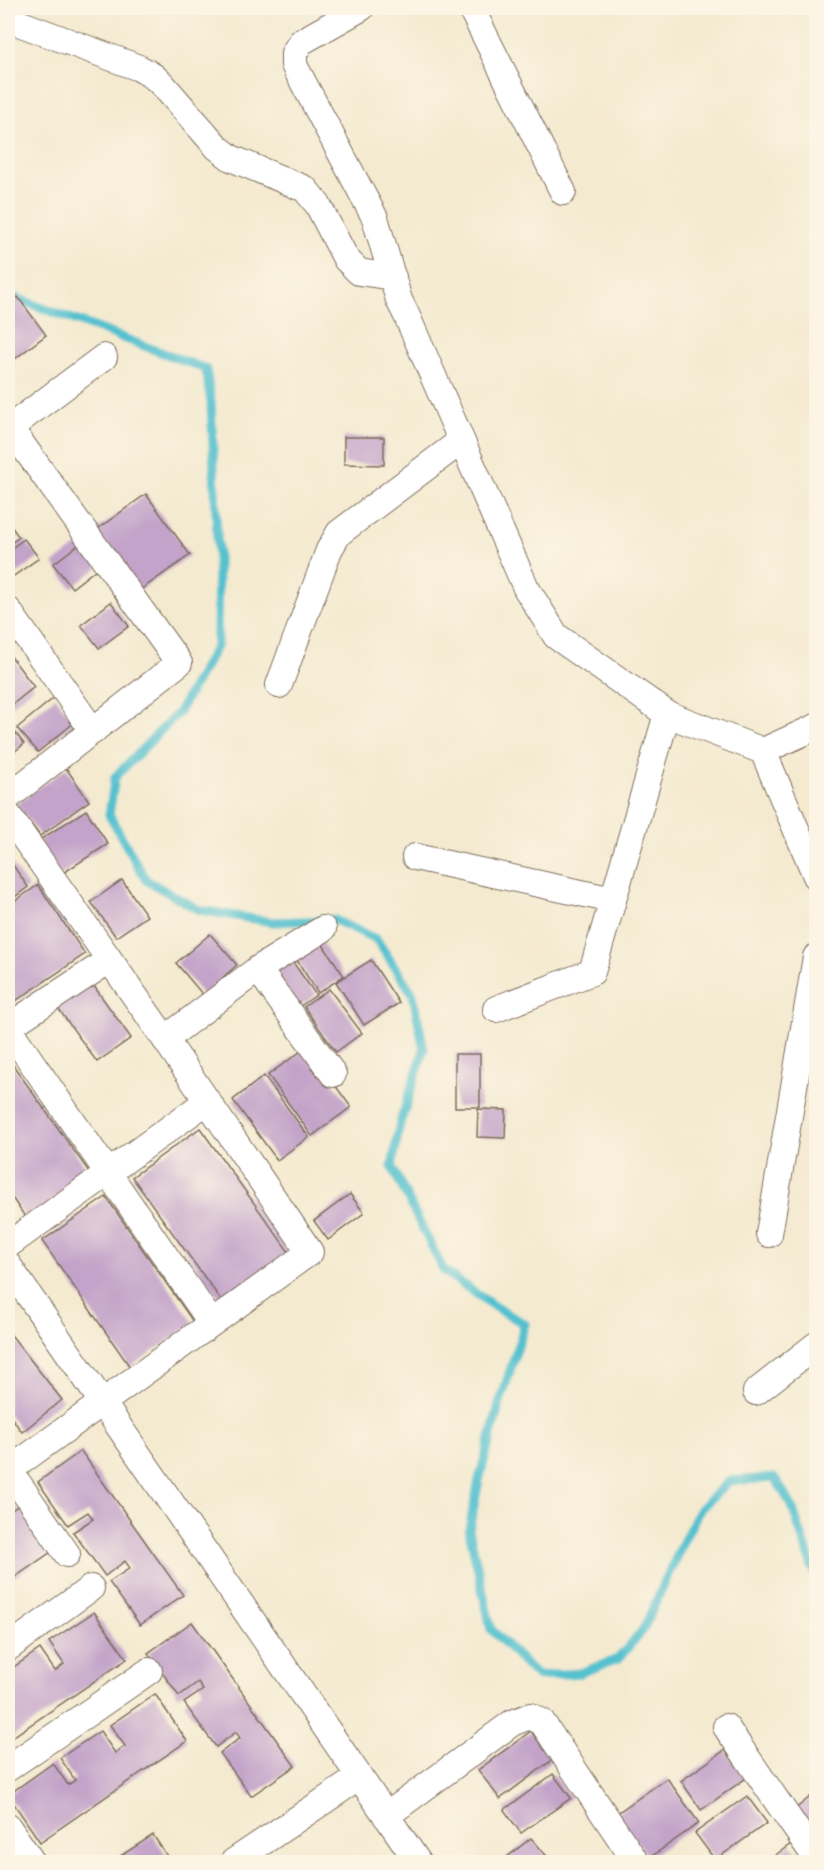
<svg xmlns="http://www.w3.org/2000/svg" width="824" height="1870" font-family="'Playpen Sans',sans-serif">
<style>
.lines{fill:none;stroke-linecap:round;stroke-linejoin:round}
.stream{stroke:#55c1cf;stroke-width:9}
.building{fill:#c3a3c9}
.minor-casing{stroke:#7c6d5c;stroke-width:28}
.minor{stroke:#fff;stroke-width:26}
</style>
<rect width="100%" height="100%" fill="#fcf5e5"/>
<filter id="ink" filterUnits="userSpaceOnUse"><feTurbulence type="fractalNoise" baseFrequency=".0167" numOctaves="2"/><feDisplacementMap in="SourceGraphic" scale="12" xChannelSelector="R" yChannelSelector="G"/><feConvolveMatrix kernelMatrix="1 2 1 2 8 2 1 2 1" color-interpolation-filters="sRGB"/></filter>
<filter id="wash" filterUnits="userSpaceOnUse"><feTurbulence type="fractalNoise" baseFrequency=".008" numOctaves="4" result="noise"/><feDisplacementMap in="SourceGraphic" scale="24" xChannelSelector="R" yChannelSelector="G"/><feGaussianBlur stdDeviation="1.35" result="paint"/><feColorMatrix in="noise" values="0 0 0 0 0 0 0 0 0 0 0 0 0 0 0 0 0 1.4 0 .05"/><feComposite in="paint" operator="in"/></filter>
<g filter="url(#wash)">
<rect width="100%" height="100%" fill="#f4ead0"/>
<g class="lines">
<!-- stream -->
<polyline class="stream" points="8,295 206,369 211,403 218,555 217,645 178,713 115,777 109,815 146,880 199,910 272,922 335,920 376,939 413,994 424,1050 400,1123 392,1167 444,1271 495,1307 525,1324 499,1405 479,1480 469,1530 491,1629 537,1676 580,1673 618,1659 643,1630 684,1540 700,1509 729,1481 775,1478 792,1506 816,1578"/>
</g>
<g id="blocks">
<!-- building -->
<g class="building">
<polygon points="18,297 46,335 8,364 8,304"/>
<polygon points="344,437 384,437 384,465 344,464"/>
<polygon points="146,494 190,555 139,591 96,530"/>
<polygon points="8,522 19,537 8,545"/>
<polygon points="24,539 39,558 8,580 8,551"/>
<polygon points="86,539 104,563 72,588 53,564"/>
<polygon points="111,602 129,626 99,648 81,625"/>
<polygon points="9,654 34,687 8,708 8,655"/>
<polygon points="55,697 75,722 38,752 17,728"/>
<polygon points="8,723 24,744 8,757"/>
<polygon points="66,768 89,801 40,836 16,804"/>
<polygon points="86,810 108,844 60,875 38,841"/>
<polygon points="8,858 28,887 8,902"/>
<polygon points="122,880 147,916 116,937 91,902"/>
<polygon points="38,885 85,954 8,1006 8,906"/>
<polygon points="210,934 237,965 203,995 176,963"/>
<polygon points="321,942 344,976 318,993 296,959"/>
<polygon points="290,958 316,995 299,1007 273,970"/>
<polygon points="371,960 399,1003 364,1025 336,982"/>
<polygon points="91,982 131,1038 97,1062 57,1007"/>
<polygon points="329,989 362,1033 336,1052 304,1007"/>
<polygon points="307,1047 351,1107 312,1136 268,1075"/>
<rect x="455" y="1054" width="25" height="53"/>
<polygon points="8,1058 92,1176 28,1221 8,1192"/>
<polygon points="264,1076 309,1137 277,1160 233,1100"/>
<polygon points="478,1109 506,1110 505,1138 477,1137"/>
<polygon points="200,1128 289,1252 221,1300 132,1177"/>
<polygon points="350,1194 364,1213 328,1240 314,1221"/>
<polygon points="106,1197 194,1323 130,1367 42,1241"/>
<polygon points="8,1331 62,1400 22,1432 8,1413"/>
<polygon points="81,1451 183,1595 140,1625 109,1582 130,1568 125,1561 105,1576 73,1532 93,1519 88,1512 68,1525 38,1482"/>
<polygon points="19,1505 51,1552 8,1582 8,1513"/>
<polygon points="94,1612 127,1659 8,1740 8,1703 15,1698 8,1687 8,1671 40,1649 55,1671 64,1664 49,1642"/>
<polygon points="192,1622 295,1766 251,1796 220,1753 240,1738 236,1732 216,1747 184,1703 203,1690 198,1682 179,1696 148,1653"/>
<polygon points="155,1694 187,1741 40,1842 8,1795 53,1763 68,1785 75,1780 60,1758 100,1731 115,1753 125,1746 110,1725"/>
<polygon points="531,1731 552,1760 500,1799 478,1770"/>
<polygon points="725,1750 746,1778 701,1810 681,1781"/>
<polygon points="553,1774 571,1798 521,1833 504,1810"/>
<polygon points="667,1778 699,1823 649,1858 616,1814"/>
<polygon points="816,1792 816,1838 794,1810"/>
<polygon points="747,1796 767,1823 715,1860 695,1833"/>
<polygon points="153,1835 171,1862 111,1862"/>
<polygon points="531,1838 552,1862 501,1862"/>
<polygon points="791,1844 805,1862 766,1862"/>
</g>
</g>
</g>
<g filter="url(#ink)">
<use href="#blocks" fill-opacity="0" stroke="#7c6d5c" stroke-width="1.5"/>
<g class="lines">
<defs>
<g id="minor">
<polyline points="361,8 301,42 294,53 294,65 375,218 399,300 406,314 526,588 556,636 667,714 763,751 816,876"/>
<polyline points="471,8 563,192"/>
<polyline points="8,19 139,68 153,76 163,85 217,147 231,158 305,189 318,205 346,259 359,272 393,277"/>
<polyline points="8,425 179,663 8,797"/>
<polyline points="8,429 104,357"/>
<polyline points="8,610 93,731"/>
<polyline points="279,685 329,550 339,533 461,441"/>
<polyline points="763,751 816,727"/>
<polyline points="8,815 165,1039 310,1252 8,1471"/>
<polyline points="415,857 613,900"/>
<polyline points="258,969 333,1074"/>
<polyline points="496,1009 592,972 667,714"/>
<polyline points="8,1027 108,961"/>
<polyline points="8,1028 211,1322"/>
<polyline points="165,1039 258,969 323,929"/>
<polyline points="769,1234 816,957"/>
<polyline points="8,1245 206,1102"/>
<polyline points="8,1265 418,1862"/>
<polyline points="756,1392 816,1345"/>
<polyline points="9,1470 67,1554"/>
<polyline points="8,1648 91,1588"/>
<polyline points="726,1727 816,1858"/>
<polyline points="8,1768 149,1671"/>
<polyline points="386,1816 512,1723 530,1716 542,1722 636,1862"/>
<polyline points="8,1827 32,1862"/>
<polyline points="233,1862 358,1778"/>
</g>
</defs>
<!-- minor casing -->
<use href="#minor" class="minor-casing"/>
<!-- minor -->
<use href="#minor" class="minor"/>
</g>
</g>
<!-- margin -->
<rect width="824" height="1870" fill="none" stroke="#fcf5e5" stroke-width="30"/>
</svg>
